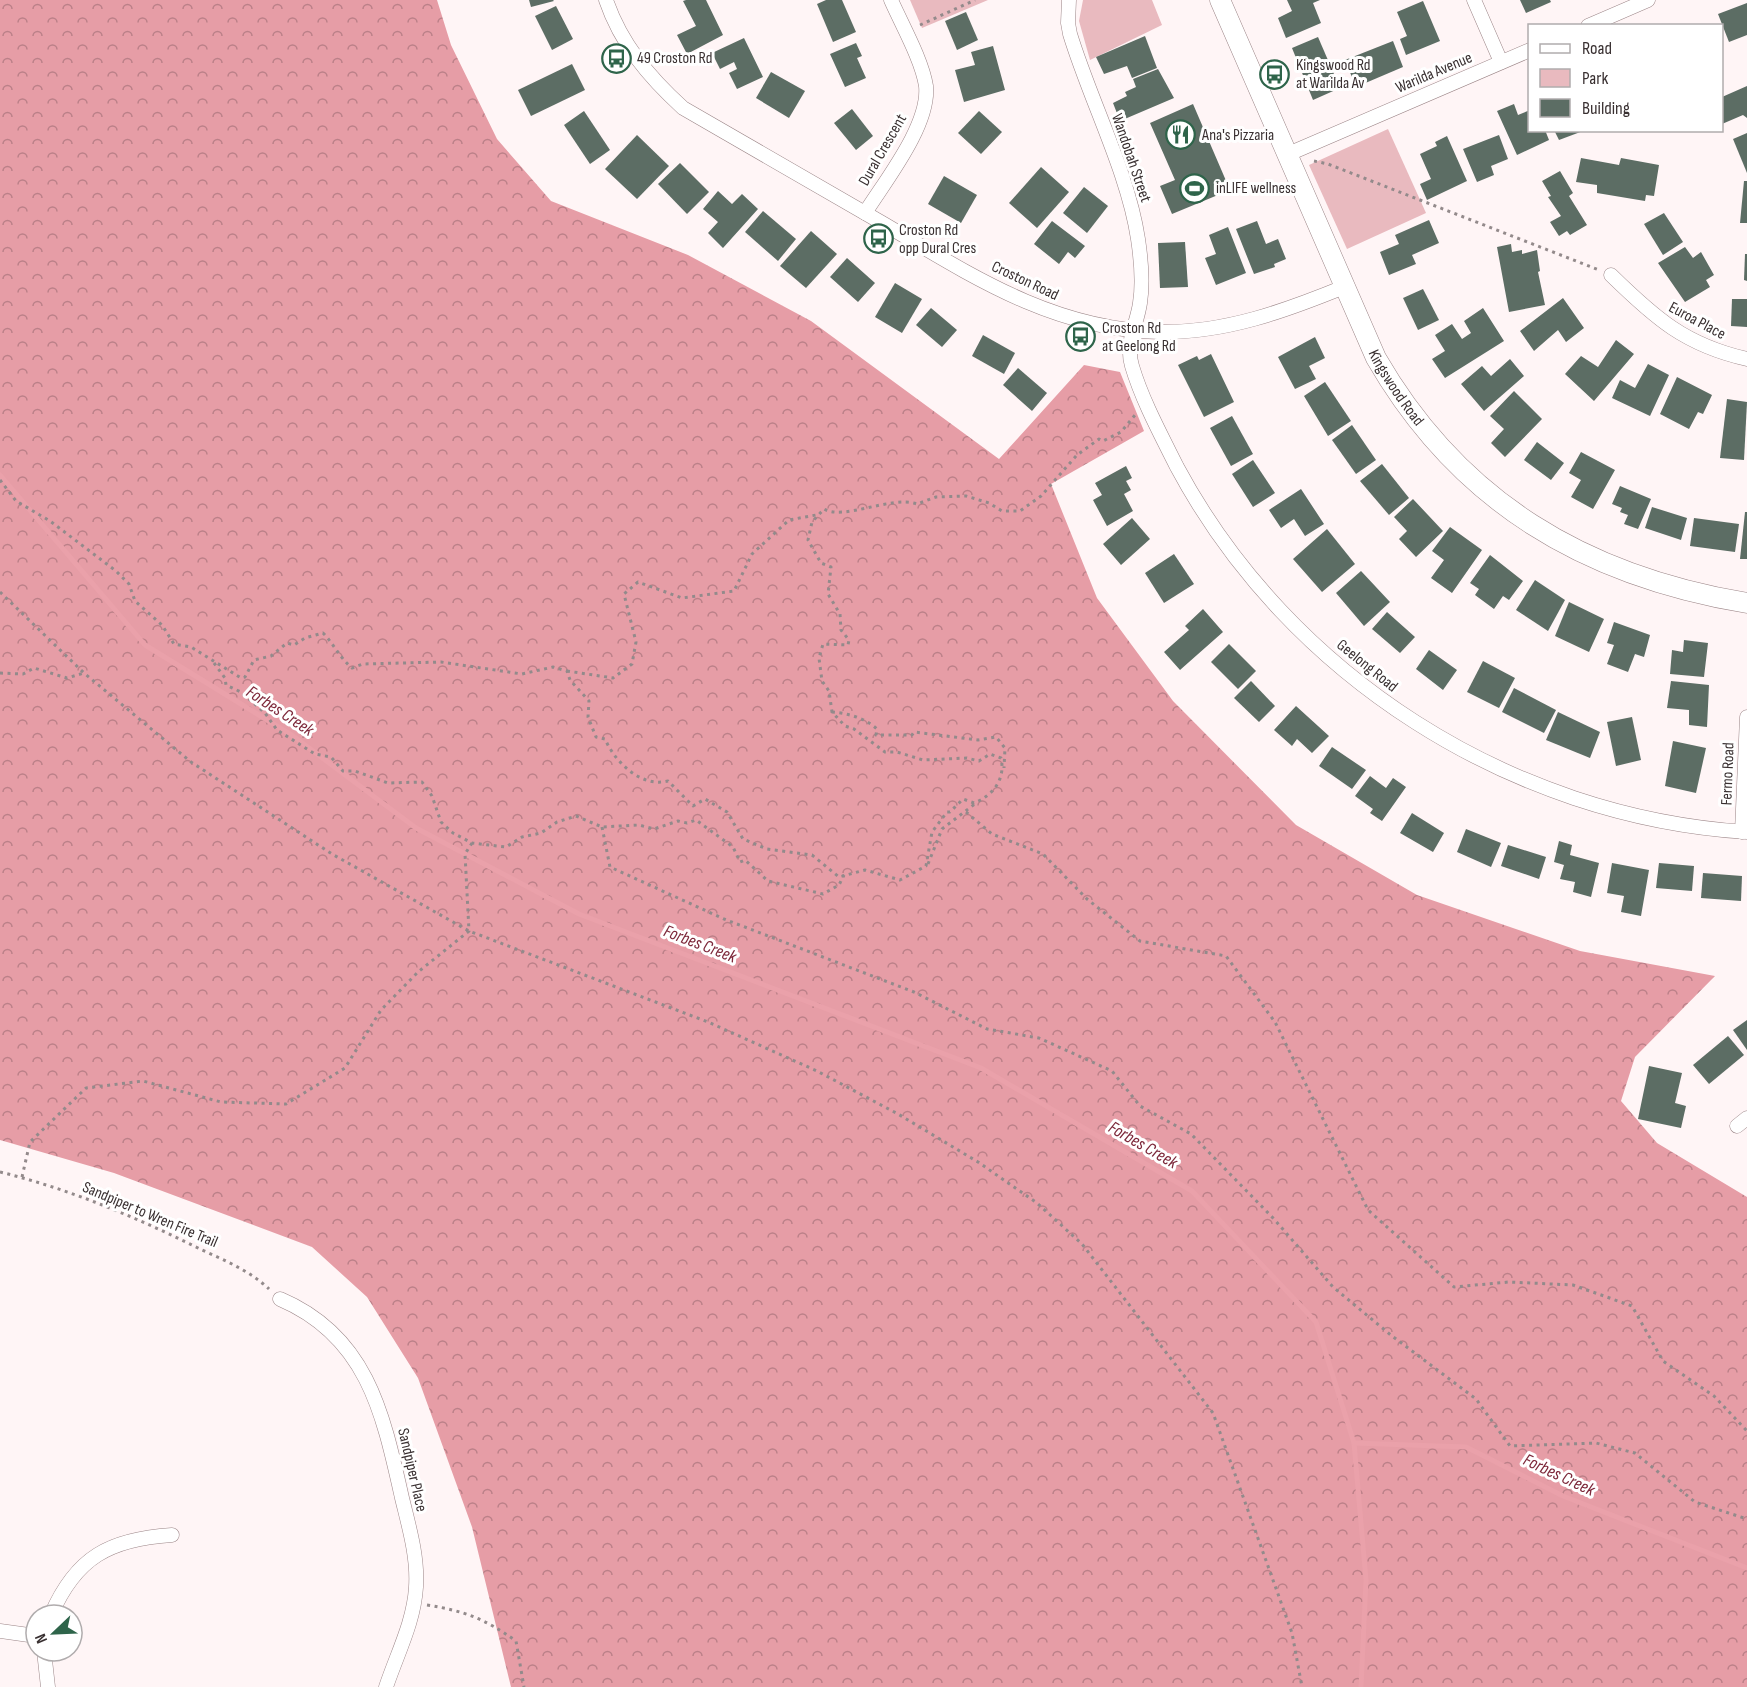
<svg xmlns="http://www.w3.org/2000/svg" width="1747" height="1687" font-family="'Sofia Sans Condensed',sans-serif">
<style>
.green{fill:#e9babf}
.forest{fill:url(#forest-crowns)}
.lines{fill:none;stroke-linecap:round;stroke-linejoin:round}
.stream{stroke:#eaa1aa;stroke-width:5}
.building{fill:#5c6d64}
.street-casing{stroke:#9b8587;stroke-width:15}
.secondary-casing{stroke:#9b8587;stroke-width:21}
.path{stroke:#938a8b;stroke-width:3;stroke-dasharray:3 4.5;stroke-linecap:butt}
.street{stroke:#fff;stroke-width:14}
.secondary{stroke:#fff;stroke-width:20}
.labels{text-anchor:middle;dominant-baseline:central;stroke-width:6;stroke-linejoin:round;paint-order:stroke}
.poi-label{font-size:16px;fill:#393031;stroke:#fff;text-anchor:start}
.street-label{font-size:16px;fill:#393031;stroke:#fff}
.water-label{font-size:18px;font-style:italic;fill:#7d283a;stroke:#fff}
</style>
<defs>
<pattern id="forest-crowns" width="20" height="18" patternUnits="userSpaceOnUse" patternTransform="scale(1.5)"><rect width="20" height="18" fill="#e69da6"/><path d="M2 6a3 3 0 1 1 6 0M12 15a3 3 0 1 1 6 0" fill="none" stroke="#bb8088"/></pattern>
</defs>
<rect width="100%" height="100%" fill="#fff5f6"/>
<!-- green -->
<g class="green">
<polygon points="910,0 988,0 922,28"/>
<polygon points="1083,0 1152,0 1162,25 1090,60 1079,21"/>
<polygon points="1388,129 1426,213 1347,249 1309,165"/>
</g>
<!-- forest -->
<polygon class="forest" points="0,0 437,0 451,45 497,139 551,201 688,255 811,321 999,459 1084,365 1120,372 1144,431 1051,484 1097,598 1173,701 1296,825 1417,895 1580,951 1715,976 1635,1057 1621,1101 1657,1143 1747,1197 1747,1687 511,1687 472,1527 418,1378 367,1297 312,1247 114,1173 0,1140"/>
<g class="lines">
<!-- stream -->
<g class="stream">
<polyline points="0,475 145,645 293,736 416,828 579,914 981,1068 1192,1191 1316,1322 1354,1443 1366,1580 1361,1687"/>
<polyline points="1354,1443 1466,1447 1563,1496 1747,1568"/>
</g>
</g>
<!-- building -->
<g class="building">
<polygon points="529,0 553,0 554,1 531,7"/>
<polygon points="686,0 706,0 723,35 687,54 677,35 696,26 683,1"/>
<polygon points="826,0 842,0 856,32 833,42 817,4"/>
<polygon points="1287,0 1320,0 1313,3 1321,23 1286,38 1278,18 1292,11"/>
<polygon points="1520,0 1550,0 1551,2 1526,13"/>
<polygon points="1423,1 1440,41 1406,55 1400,39 1407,36 1397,12"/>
<polygon points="1747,3 1747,35 1729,42 1718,14"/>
<polygon points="556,6 573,39 552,50 535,16"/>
<polygon points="966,12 978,40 957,50 945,21"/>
<polygon points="1145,36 1157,68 1132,78 1127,66 1104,74 1096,57"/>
<polygon points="1318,37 1340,88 1313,100 1292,48"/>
<polygon points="744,38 763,77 737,89 729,73 737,69 734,62 720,69 712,53"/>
<polygon points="1393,41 1403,67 1356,87 1345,60"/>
<polygon points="856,43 862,56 857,58 866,78 845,87 830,54"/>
<polygon points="993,46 1005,90 964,102 955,70 975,65 971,52"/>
<polygon points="572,64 585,90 531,116 518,90"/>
<polygon points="1158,69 1174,98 1120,121 1113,103 1127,96 1125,92 1136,87 1133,79"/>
<polygon points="771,72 805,91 789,118 756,98"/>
<polygon points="1747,86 1747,118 1743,115 1722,124 1722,97"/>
<polygon points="1193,104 1230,190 1172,214 1160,186 1175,180 1150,123"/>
<polygon points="1514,104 1518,115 1530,110 1530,130 1545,130 1549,140 1517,155 1497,111"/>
<polygon points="852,109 873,136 856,150 834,123"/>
<polygon points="584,111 610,150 590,164 564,125"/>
<polygon points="979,111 1002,132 981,154 958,133"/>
<polygon points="1554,130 1583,130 1583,131 1559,140"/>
<polygon points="1747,133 1747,173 1733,139"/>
<polygon points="637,135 669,166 637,199 605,169"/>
<polygon points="1499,135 1508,159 1491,166 1494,175 1477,182 1463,149"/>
<polygon points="1447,136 1467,181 1427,200 1420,184 1431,179 1420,154 1437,146 1435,142"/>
<polygon points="1581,158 1619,165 1621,158 1659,165 1654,196 1646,195 1645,201 1597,193 1597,185 1576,182"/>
<polygon points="680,163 709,192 687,214 658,184"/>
<polygon points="1041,167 1069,192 1037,228 1009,203"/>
<polygon points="1560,171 1573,193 1569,196 1587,225 1570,235 1567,231 1559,236 1550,222 1561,216 1548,197 1551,196 1542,181"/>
<polygon points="944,176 977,195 961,223 928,204"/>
<polygon points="1744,181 1747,181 1747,223 1740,223"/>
<polygon points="1084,187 1108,206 1087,233 1063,213"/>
<polygon points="718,191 732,204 742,194 758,209 723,248 708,233 718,222 703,209"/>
<polygon points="763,211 796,239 778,261 745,232"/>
<polygon points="1664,213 1683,242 1663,255 1644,224"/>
<polygon points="1429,220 1439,243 1412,255 1416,264 1389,275 1380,252 1399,244 1395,235"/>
<polygon points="1052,221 1085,246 1075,258 1068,252 1059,264 1034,244"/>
<polygon points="1257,221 1266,244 1278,239 1286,259 1274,264 1275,267 1254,274 1236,229"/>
<polygon points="1228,227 1246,273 1216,285 1205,258 1216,254 1209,235"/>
<polygon points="811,231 837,254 806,288 780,266"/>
<polygon points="1185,242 1188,287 1160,288 1158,243"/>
<polygon points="1511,244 1512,252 1522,250 1522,254 1537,250 1540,271 1538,272 1545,305 1509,312 1497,247"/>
<polygon points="1685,247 1693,258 1701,252 1714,275 1706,280 1710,287 1685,302 1658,263"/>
<polygon points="1745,254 1747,254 1747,281 1744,280"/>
<polygon points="847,258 875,283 858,302 830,277"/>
<polygon points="895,283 922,299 902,333 875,317"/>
<polygon points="1423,289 1439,320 1418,330 1403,298"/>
<polygon points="1563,298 1584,328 1566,342 1558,330 1534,351 1520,331"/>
<polygon points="1732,299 1747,299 1747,327 1731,326"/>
<polygon points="931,308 957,330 942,347 916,325"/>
<polygon points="1483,308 1504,341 1445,378 1432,359 1445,351 1435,335 1452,324 1462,339 1471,333 1464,321"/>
<polygon points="983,335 1015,353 1004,374 972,356"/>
<polygon points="1315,337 1325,358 1309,366 1316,379 1295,389 1278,357"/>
<polygon points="1616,340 1634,354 1594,401 1565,374 1581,356 1598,367"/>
<polygon points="1211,354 1234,402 1204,417 1178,365 1197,356 1199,360"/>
<polygon points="1510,359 1524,376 1484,411 1461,384 1482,366 1491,376"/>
<polygon points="1648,364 1669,375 1650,416 1612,398 1620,380 1635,388"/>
<polygon points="1018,368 1047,393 1032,411 1003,385"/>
<polygon points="1677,377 1712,395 1703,414 1698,412 1689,429 1660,414"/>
<polygon points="1325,382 1351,421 1328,436 1304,396"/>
<polygon points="1514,391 1542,419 1505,457 1491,443 1504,429 1490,416"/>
<polygon points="1727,399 1747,402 1744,460 1720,458"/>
<polygon points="1232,416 1253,454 1231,466 1210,428"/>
<polygon points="1352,425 1376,460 1356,474 1332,440"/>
<polygon points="1537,442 1564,463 1551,480 1524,460"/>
<polygon points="1581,452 1615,470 1593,509 1571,497 1581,480 1569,473"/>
<polygon points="1253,460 1275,493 1253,507 1232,474"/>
<polygon points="1382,464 1409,498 1389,515 1360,481"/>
<polygon points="1126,466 1132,478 1126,481 1131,490 1124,494 1133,511 1107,526 1093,500 1102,495 1095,483"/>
<polygon points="1620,486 1651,499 1638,529 1624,524 1628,515 1620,512 1622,508 1612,504"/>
<polygon points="1301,489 1324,524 1305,536 1294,519 1281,528 1269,510"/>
<polygon points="1413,499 1443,531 1416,557 1399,539 1407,531 1394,517"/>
<polygon points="1652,507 1687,518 1681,540 1645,528"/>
<polygon points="1745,512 1747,512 1747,559 1740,559"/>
<polygon points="1132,518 1150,539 1121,565 1103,544"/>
<polygon points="1694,518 1739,524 1735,552 1690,546"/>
<polygon points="1450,527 1482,550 1452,593 1431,578 1444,560 1432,551"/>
<polygon points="1327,529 1355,564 1322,592 1293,559"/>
<polygon points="1174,554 1194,584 1164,603 1145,573"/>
<polygon points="1490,555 1523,581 1509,600 1503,596 1494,609 1475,595 1479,589 1470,583"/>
<polygon points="1361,571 1390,602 1364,626 1336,593"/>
<polygon points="1535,580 1565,600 1548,631 1516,610"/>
<polygon points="1569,602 1604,619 1589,652 1555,636"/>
<polygon points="1203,609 1223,632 1180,670 1164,652 1189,630 1185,626"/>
<polygon points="1387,612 1415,637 1400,653 1372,629"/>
<polygon points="1614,622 1650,635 1644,657 1635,654 1628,672 1607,664 1614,645 1607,643"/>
<polygon points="1684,640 1708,643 1704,677 1670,674 1672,650 1683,652"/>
<polygon points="1229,644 1256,671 1238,689 1211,662"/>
<polygon points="1429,650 1457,670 1443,690 1416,669"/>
<polygon points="1483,661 1515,678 1499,708 1467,692"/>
<polygon points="1251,681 1275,706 1259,722 1234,698"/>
<polygon points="1671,681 1709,685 1707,727 1689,725 1689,710 1667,708"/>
<polygon points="1514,688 1556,710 1544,733 1502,712"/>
<polygon points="1296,706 1329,736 1312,753 1297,739 1292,746 1274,730"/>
<polygon points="1558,712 1600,732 1590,758 1546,740"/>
<polygon points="1632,717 1641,760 1616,766 1607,722"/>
<polygon points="1673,741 1706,748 1696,793 1665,786"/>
<polygon points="1332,747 1366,770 1352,789 1319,766"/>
<polygon points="1370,776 1386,788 1393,778 1406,787 1382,821 1370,813 1373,809 1355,796"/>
<polygon points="1412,813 1444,833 1433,852 1400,833"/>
<polygon points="1466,829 1501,843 1491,867 1457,852"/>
<polygon points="1559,841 1572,845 1570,855 1599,863 1591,897 1573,892 1575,882 1560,879 1564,865 1554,862"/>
<polygon points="1508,845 1546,857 1539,879 1501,866"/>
<polygon points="1612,863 1649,870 1641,916 1621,912 1624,896 1607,893"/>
<polygon points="1659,863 1694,866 1692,891 1656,888"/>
<polygon points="1703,873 1742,876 1741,901 1701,898"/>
<polygon points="1747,1020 1747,1050 1733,1030"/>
<polygon points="1728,1036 1744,1055 1709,1084 1693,1065"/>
<polygon points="1649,1066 1682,1073 1675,1103 1686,1106 1681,1128 1638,1119"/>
</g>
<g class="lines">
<defs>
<g id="street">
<path d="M606,0C621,44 649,77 683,108C750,147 817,186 884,224C972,276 1054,330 1160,332C1225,333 1285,311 1344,287"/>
<path d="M1069,0L1068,23L1070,34C1090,100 1128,172 1138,239C1141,259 1143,284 1140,303C1137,325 1125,342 1132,366C1142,400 1161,435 1177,467C1289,676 1511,817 1747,832"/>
<polyline points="1474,0 1501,62"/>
<polyline points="1588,26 1648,0"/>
<polyline points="1286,155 1530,50"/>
<path d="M865,213C885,181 930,125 926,86C922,60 902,25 891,0"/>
<path d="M1611,275C1655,318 1685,345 1747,359"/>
<polyline points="1742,832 1747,717"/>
<polyline points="1737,1126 1747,1118"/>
<path d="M280,1299C367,1336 383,1413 402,1498C409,1527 418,1557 416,1587C414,1622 397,1654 386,1687"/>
<path d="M51,1615C76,1557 110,1539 172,1535"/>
<polyline points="0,1631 36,1636"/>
<polyline points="44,1651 48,1687"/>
</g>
<g id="secondary">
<path id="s1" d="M1220,0L1376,358C1459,502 1585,576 1747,603"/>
</g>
</defs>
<!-- street casing -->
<use href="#street" class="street-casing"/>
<!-- secondary casing -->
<use href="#secondary" class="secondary-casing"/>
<!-- path -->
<g class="path">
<polyline points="920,25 975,0"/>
<polyline points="1314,161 1328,164 1599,270"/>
<path d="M0,480L16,501L50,521L116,571L129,584L135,601L162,625L174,644L191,647L241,678L245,677L254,660L271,656L287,643L294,645L305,638L323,633C334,644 339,657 352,668L363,664L441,662L522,674L553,667L567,671L570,680L589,701L588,717L596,737L605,739C615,762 641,788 668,781L693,806L705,799L727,812L743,839L767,849L812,855L839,877L865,870L900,880L926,866L932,832L947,812H950L963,799L974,803C992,796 1006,780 1001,758L990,754L979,761L967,758L923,760L897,752H885L854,729L845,726L832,712L829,691L822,681L819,658L823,644L848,645L849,640L841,630L840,614L828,594L831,567L821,563L808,540L812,522L824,509C844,521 891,495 917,504L936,497L966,496L989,503L1002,511H1020L1041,496L1077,455L1099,439L1103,441L1121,432L1135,415"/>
<polyline points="0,592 84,673 191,762 332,854 469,931 708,1022 817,1071 898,1114 978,1162 1037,1203 1082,1244 1213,1413 1292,1633 1302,1687"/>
<polyline points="214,663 225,678 226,685 241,692 265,713 277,730 315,754 331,757 343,771 355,771 388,783 422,782 432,796 441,822 453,833 472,843 506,847 522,837 541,833 557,822 576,816 602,827 639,825 654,829 678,821 687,823 696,820 733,847 740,862 745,860 768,881 823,894 839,885 844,875"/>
<polyline points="567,671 613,678 632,664 636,642 624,594 638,582 682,598 734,591 752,554 789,520 816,515"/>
<polyline points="0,673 23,674 34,668 67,678 84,673"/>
<path d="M832,712C847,713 865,718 877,729L876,735H912L914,732L978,740L996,737L1005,748L1004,768"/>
<polyline points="966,812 992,834 1043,854 1087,899 1140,941 1226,956 1275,1022 1368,1210 1454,1287 1509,1282 1573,1285 1632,1306 1663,1361 1714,1396 1747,1431"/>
<polyline points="602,827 610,867 724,919 914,992 987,1029 1039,1038 1112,1071 1140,1106 1191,1134 1274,1219 1333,1287 1392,1336 1476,1399 1510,1446 1596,1443 1635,1453 1695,1502 1747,1519"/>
<polyline points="928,864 942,829 976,803"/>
<path d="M0,1172C70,1189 138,1218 202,1250C226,1261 250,1271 269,1289"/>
<polyline points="22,1177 30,1142 86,1088 143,1081 221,1102 286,1104 345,1068 381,1010 418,972 469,931 465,854 472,843"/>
<path d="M427,1605C465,1611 485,1619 516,1641L524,1687"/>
</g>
<!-- street -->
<use href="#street" class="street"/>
<!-- secondary -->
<use href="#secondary" class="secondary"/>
</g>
<!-- icons -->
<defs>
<symbol id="bus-ring" viewBox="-11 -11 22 22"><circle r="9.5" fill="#fff" stroke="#2e644a" stroke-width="1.5"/><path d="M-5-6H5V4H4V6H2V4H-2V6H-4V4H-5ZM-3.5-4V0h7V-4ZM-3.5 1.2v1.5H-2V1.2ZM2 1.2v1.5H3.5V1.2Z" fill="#2e644a"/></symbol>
<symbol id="restaurant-ring" viewBox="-11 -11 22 22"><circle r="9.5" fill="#fff" stroke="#2e644a" stroke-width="1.5"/><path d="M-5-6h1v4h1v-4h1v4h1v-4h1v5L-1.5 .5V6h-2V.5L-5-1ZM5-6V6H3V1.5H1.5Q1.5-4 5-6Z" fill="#2e644a"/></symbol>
<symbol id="stadium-ring" viewBox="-11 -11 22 22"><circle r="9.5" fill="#fff" stroke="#2e644a" stroke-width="1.5"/><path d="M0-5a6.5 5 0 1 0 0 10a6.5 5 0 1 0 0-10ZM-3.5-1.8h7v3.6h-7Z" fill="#2e644a"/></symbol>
</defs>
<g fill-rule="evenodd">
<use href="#bus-ring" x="600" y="42" width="33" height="33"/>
<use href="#bus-ring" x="1258" y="58" width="33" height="33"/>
<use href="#restaurant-ring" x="1164" y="118" width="33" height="33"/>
<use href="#stadium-ring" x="1178" y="172" width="33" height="33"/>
<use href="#bus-ring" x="862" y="222" width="33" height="33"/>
<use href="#bus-ring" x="1064" y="320" width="33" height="33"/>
</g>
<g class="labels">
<!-- poi labels -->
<g class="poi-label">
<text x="637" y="58">49 Croston Rd</text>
<text x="1296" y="65">Kingswood Rd<tspan x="1296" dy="18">at Warilda Av</tspan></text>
<text x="1202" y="135">Ana's Pizzaria</text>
<text x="1216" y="188">inLIFE wellness</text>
<text x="899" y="230">Croston Rd<tspan x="899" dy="18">opp Dural Cres</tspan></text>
<text x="1102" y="328">Croston Rd<tspan x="1102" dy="18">at Geelong Rd</tspan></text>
</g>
<!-- street labels -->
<g class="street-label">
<text transform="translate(1434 73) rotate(-23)">Warilda Avenue</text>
<text transform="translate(883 150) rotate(-60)">Dural Crescent</text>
<text transform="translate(1131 158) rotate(71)">Wandobah Street</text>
<text transform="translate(1025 281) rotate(25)">Croston Road</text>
<text transform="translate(1697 321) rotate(28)">Euroa Place</text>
<text stroke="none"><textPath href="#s1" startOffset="426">Kingswood Road</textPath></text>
<text transform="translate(1367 666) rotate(39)">Geelong Road</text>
<text transform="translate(1728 774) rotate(-88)">Fermo Road</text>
<text transform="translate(150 1215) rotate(23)">Sandpiper to Wren Fire Trail</text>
<text transform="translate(412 1470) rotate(77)">Sandpiper Place</text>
</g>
<!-- water labels -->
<g class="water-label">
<text transform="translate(280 711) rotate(33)">Forbes Creek</text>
<text transform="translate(700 944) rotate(21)">Forbes Creek</text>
<text transform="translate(1143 1145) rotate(30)">Forbes Creek</text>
<text transform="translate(1559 1475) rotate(25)">Forbes Creek</text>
</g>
</g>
<!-- legend -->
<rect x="1528" y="24" width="195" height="108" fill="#ffffff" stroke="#b0acad" stroke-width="1.5"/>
<rect x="1540" y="44" width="30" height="9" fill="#ffffff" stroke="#b0acad" stroke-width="1.5"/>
<text x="1582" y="54" font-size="18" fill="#393031">Road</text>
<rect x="1540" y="69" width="30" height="18" fill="#e9babf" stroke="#b0acad" stroke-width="1.5"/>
<text x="1582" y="84" font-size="18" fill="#393031">Park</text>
<rect x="1540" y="99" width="30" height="18" fill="#5c6d64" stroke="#b0acad" stroke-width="1.5"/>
<text x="1582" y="114" font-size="18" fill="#393031">Building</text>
<!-- north arrow -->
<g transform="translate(54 1633) rotate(247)"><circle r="28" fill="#ffffff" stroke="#b0acad" stroke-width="1.5"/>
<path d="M0-4.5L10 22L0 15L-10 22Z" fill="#2e644a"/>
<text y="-9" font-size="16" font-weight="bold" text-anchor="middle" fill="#393031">N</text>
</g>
</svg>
